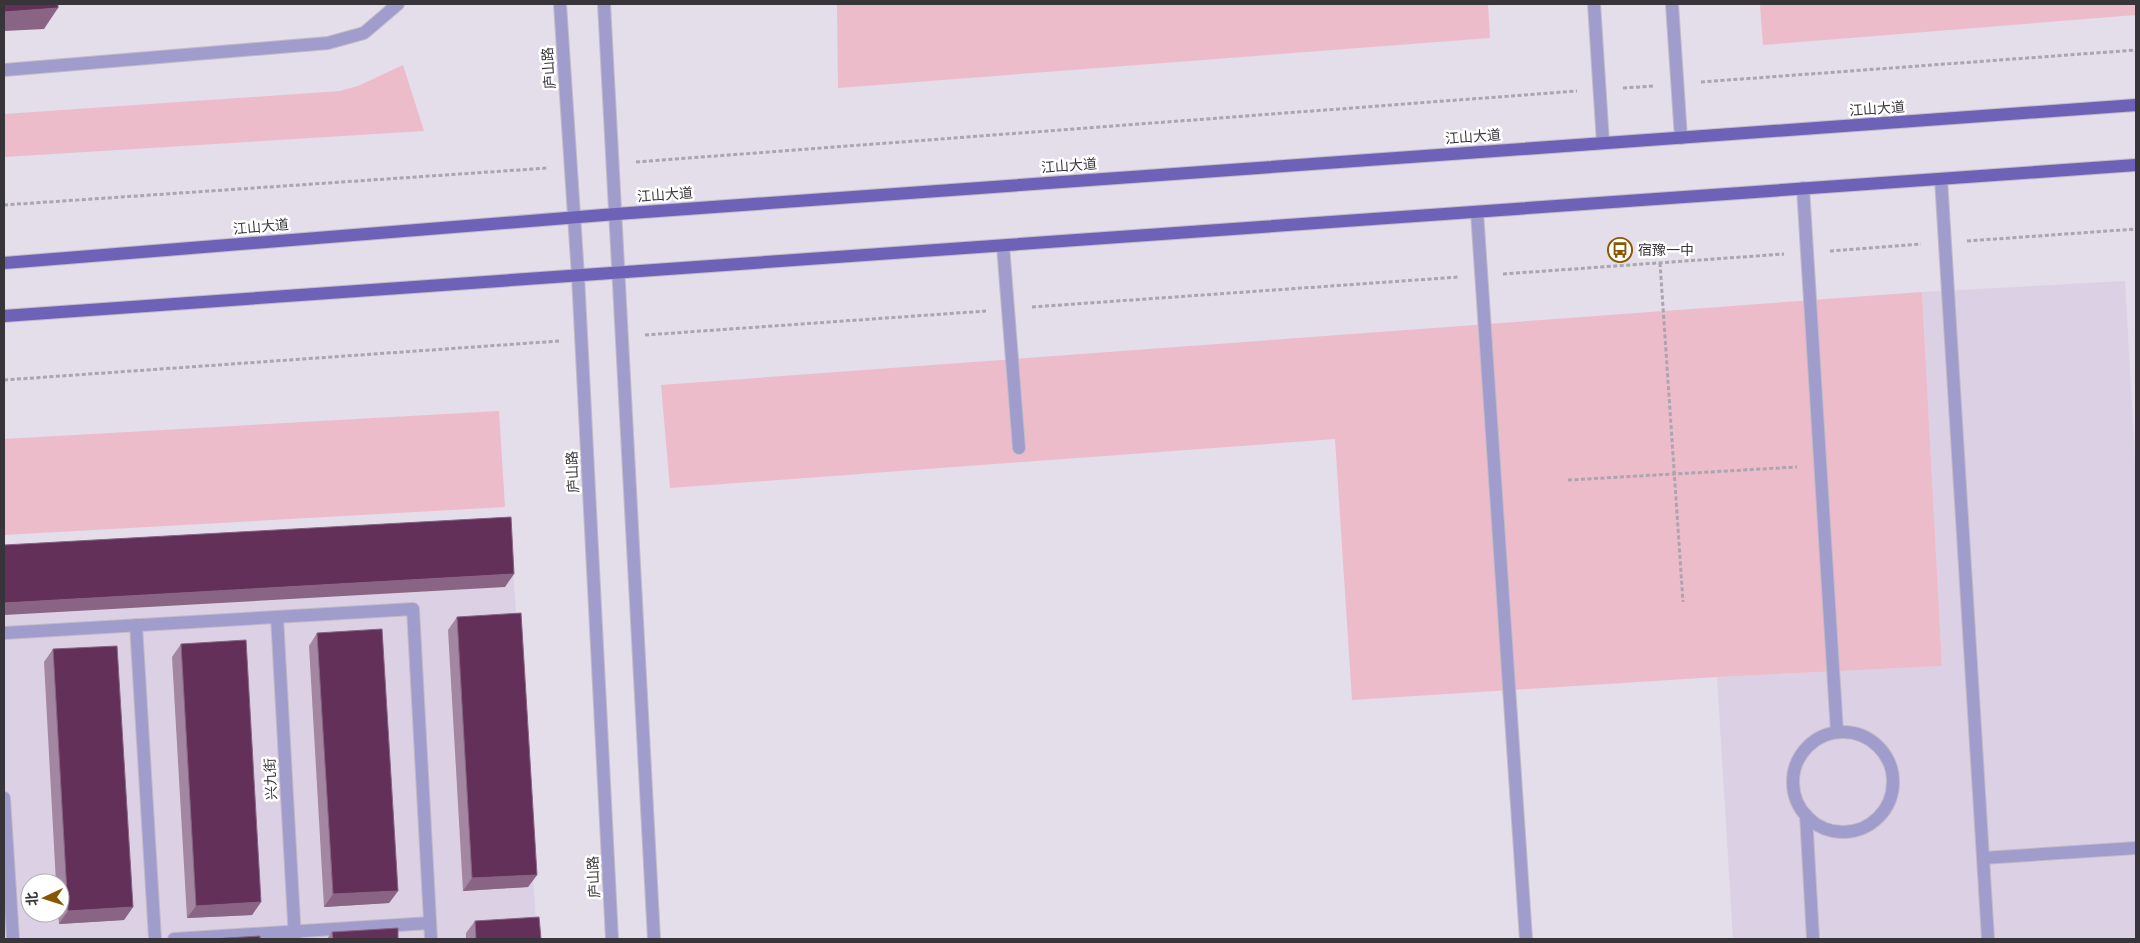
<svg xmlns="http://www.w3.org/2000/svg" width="2140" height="943" font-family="Figtree,'Noto Sans SC',sans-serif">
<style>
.built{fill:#dcd0e5;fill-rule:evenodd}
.green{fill:#edbcca}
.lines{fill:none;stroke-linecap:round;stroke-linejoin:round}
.minor-casing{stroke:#c2bbc7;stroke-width:14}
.major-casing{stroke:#c2bbc7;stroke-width:14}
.path{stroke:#aba5af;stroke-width:3;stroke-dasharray:4 2.5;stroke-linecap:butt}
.minor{stroke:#a09dcd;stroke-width:12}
.major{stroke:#6d62b7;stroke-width:12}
.wall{fill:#a386a2}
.shaded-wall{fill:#896484}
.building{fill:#623059;stroke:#896484}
.labels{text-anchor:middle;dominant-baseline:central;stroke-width:5;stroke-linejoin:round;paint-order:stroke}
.street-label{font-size:14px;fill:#38353a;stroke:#fff}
.poi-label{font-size:14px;fill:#38353a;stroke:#fff;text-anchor:start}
</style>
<rect width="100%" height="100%" fill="#e4ddea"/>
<!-- built -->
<g class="built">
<polygon points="2125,281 2136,476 2136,939 1733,939 1717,677 1942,666 1922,292"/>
<path d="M511,536L537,939H4V566ZM30,883H60V913H30Z"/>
</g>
<!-- green -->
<g class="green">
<polygon points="837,4 1488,4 1490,38 838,88"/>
<polygon points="1760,4 2136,4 2136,15 1763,45"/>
<polygon points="403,65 424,131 4,157 4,114 340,91 358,86"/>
<polygon points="1922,292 1942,666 1717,677 1352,700 1335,439 670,488 661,385"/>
<polygon points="499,411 505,507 4,535 4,439"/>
</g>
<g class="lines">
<defs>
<g id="minor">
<polyline points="560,4 578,276 612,939"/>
<polyline points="604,4 654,939"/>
<polyline points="1594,4 1603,143"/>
<polyline points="1672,4 1681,138"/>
<polyline points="4,70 328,43 364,33 398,4"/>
<polyline points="1941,179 1983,858 2136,848"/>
<polyline points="1803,188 1837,732"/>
<polyline points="1477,212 1526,939"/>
<polyline points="1003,246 1019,448"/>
<polyline points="277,617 295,939"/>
<polyline points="136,625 155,939"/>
<polyline points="4,633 413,609 431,939"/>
<circle cx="1843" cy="782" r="50"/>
<polyline points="4,798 13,939"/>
<polyline points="1806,815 1813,939"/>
<polyline points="1983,858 1988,939"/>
<polyline points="174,939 430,923"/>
</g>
<g id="major">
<polyline points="4,263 616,214 2136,105"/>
<polyline points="4,316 2136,165"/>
</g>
</defs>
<!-- minor casing -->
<use href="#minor" class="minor-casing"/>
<!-- major casing -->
<use href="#major" class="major-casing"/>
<!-- path -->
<g class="path">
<polyline points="1701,82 2136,50"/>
<polyline points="1623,88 1654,86"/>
<polyline points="636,162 1577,91"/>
<polyline points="4,205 548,168"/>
<polyline points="1967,241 2136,229"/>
<polyline points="1830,251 1921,244"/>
<polyline points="1660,263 1683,602"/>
<polyline points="1503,274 1784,254"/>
<polyline points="1032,307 1459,277"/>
<polyline points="645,335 986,311"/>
<polyline points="4,380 559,341"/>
<polyline points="1568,480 1797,467"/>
</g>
<!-- minor -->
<use href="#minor" class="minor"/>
<!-- major -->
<use href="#major" class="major"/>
</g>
<!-- wall -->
<g class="wall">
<polygon points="457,617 537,875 528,887 463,891 448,630"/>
<polygon points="317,633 398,891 389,903 324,907 309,646"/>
<polygon points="181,644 261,902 252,915 187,918 172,657"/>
<polygon points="53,649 133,907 124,920 59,924 58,913 60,913 60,883 56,883 44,662"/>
<polygon points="475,921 541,939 466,939 466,933"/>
<polygon points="332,932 333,939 327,939"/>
</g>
<!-- shaded-wall -->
<g class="shaded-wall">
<polygon points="58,8 44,29 4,31 4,12"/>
<polygon points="514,574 505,587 4,615 4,603"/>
<polygon points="537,875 528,887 463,891 472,878"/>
<polygon points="398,891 389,903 324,907 333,894"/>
<polygon points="261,902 252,915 187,918 196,906"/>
<polygon points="133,907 124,920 59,924 68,911"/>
</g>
<!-- building -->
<g class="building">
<polygon points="4,4 58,4 58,8 4,12"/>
<polygon points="511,517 514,574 4,603 4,545"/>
<polygon points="521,613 537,875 472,878 457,617"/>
<polygon points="382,629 398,891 333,894 317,633"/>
<polygon points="246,640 261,902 196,906 181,644"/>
<polygon points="117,646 133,907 68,911 53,649"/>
<polygon points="539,917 541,939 476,939 475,921"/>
<polygon points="398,928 398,939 333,939 332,932"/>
<polygon points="260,936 260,939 211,939"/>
</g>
<!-- icons -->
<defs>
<symbol id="bus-ring" viewBox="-11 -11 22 22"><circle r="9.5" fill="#fff" stroke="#895700" stroke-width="1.5"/><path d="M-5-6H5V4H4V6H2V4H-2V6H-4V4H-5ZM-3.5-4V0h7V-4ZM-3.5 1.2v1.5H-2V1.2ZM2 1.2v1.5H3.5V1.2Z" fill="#895700"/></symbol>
</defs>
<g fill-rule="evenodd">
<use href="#bus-ring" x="1606" y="236" width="28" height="28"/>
</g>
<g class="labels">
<!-- street labels -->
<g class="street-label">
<text transform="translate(549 68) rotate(-94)">庐山路</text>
<text transform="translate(1877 109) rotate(-4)">江山大道</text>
<text transform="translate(1473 137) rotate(-4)">江山大道</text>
<text transform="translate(1069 166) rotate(-4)">江山大道</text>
<text transform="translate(665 195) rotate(-4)">江山大道</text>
<text transform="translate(261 227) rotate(-5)">江山大道</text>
<text transform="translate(573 472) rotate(-93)">庐山路</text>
<text transform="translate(271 779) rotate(-93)">兴九街</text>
<text transform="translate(594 877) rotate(-93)">庐山路</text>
</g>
<!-- poi labels -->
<g class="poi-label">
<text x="1638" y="250">宿豫一中</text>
</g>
</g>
<!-- border -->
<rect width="2140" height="943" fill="none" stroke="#38353a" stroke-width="10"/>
<!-- north arrow -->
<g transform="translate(45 898) rotate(266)"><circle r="24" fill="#ffffff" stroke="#afaeb0"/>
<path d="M0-4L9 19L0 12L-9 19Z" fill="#895700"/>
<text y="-8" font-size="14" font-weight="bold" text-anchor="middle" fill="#38353a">北</text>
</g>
</svg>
